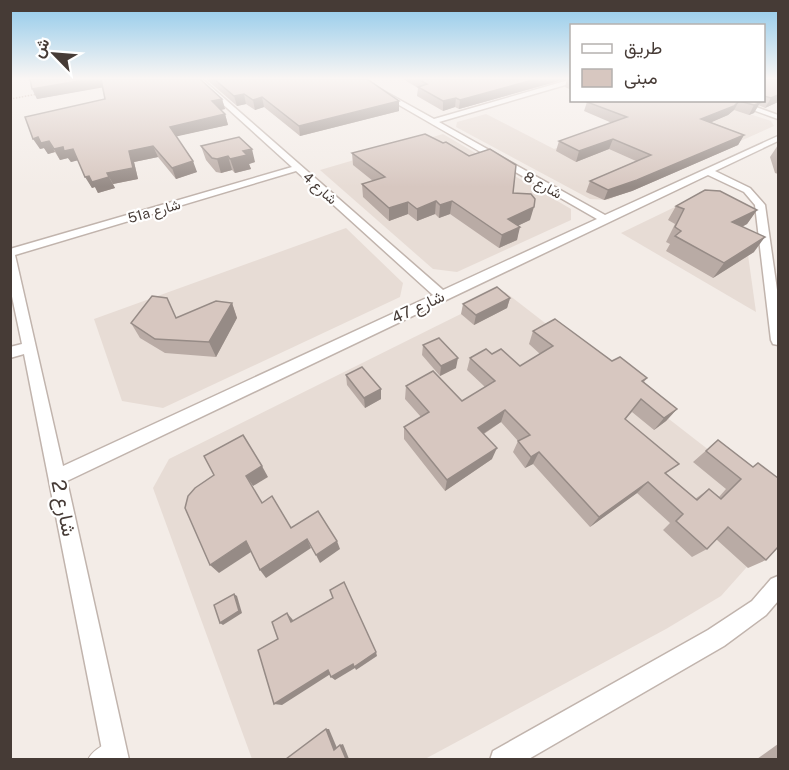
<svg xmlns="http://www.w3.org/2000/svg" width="789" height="770" font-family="'Public Sans',Vazirmatn,sans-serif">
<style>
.residential{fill:#e7dcd5}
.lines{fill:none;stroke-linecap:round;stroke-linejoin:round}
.lane-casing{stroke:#c1b4ad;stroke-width:2}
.street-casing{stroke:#c1b4ad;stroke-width:3}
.path{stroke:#bfa89b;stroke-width:1.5;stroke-dasharray:1.5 1.5;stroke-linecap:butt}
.lane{fill:#fff;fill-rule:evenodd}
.street{fill:#fff;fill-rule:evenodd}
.wall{fill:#b9aba5}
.shaded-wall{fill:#968b86}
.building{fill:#d7c7c0;stroke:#968b86;stroke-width:1.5}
.labels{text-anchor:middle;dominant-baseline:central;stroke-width:4.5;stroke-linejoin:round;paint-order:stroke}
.far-street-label{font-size:14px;fill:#463b36;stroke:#fff}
.street-label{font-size:16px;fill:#463b36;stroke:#fff}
.near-street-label{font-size:20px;fill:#463b36;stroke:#fff}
</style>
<rect width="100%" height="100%" fill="#f3ece7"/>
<!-- residential -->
<g class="residential">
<polygon points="611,100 710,101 771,121 774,126 608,200 590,199 456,127 457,122 486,114 554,149 648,116"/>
<polygon points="443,134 571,209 571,220 457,272 433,269 320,170"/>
<polygon points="706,192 741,205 756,312 621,233"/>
<polygon points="346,228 403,283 400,297 163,408 122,401 94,319"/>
<polygon points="505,292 772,499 777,533 721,596 666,629 425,759 252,759 153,488 169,459"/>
</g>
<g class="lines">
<defs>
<path id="lane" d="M110,742L114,744L116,748C111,761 100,760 88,760C91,752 102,745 110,742Z"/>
<g id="street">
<path d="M195,79H202L443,290L597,219L354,79H362L434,119L572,79V83L439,122L605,215L778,136V141L715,171L750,188L765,205L778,297V345L773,344L771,340L755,205L744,192L708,175L67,481L129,760H104L24,354L10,358V347L22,344L10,287V249L292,167ZM296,171L433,295L63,466L15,255Z"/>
<polygon points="726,100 737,100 778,115 778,119"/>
<polygon points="778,576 778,601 766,615 724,646 527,760 490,760 493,751 708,630 752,601 771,579"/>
</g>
</defs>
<!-- lane casing -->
<use href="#lane" class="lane-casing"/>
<!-- street casing -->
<use href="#street" class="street-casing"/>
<!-- path -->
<polyline class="path" points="10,99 38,94"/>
<!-- lane -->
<use href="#lane" class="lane"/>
<!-- street -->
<use href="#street" class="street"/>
</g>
<!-- wall -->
<g class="wall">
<polygon points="30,79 222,99 225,109 221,110 225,114 228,125 176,136 197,172 176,179 158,157 134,162 138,179 113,184 115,188 98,193 95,187 92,188 78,160 71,162 68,158 60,160 55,152 48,154 44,148 40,149 105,99 102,87 37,99"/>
<polygon points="206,79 367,79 399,111 300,136 264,107 255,110 246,104 237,106"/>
<polygon points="403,79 566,79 459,109 455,107 443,111 417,96 418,88"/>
<polygon points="567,79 572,79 572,90 565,87"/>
<polygon points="764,79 778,79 778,102 765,108 758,105 754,113 749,115 734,110 728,115 711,122 744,135 738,145 632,191 604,200 586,192 590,181 636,161 609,149 576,162 556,151 559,141 612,123 584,111 587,102 589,100 764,100"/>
<polygon points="778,145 778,174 775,173 770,157"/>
<polygon points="201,146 255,162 249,164 251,169 235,173 232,170 221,173 216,172 206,160"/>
<polygon points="352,153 513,193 530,220 519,225 517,240 499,248 450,214 439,218 435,214 417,221 408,214 389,221 363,197 362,184 373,181 353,165"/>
<polygon points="676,206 757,210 747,224 742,227 754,252 713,278 666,251 670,244 666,242 675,224 668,220"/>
<polygon points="510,298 507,308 474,325 461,314 463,304"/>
<polygon points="232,303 237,318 216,357 165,353 140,338 131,323 177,317"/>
<polygon points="533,331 612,361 647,378 644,382 677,409 666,421 654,430 632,412 625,419 667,474 695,499 709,489 719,497 726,489 693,462 718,440 753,467 758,463 766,560 748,568 716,539 707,549 692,557 663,530 670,523 637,493 590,527 533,464 525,468 513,452 518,441 501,422 484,434 492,459 445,491 404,439 404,427 421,417 405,399 406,386 462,401 485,387 467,370 470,358 492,354 520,366 540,354 529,344"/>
<polygon points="423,345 456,368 440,376 422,355"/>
<polygon points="346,375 381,389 381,399 365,408 347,385"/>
<polygon points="778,744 778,759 757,759"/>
</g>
<!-- shaded-wall -->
<g class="shaded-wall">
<polygon points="90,79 101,79 105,87 37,99 32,89"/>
<polygon points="536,79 566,79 459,109 460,100"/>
<polygon points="244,94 246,104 237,106 234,96"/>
<polygon points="778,95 778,102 765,108 771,98"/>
<polygon points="262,97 264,107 255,110 253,100"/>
<polygon points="456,98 455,107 443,111 443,101"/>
<polygon points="222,99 225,109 215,111 212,101"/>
<polygon points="399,101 399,111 300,136 299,126"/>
<polygon points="739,101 734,110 728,115 696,129 701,119"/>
<polygon points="760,103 754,113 749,115 754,105"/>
<polygon points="225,114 228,125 174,137 170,127"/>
<polygon points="744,135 738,145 632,191 604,200 608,190"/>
<polygon points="38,137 49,141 55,152 48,154 44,148 40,149 33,139"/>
<polygon points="613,139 609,149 576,162 579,151"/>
<polygon points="153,146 158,157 134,162 138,179 113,184 107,173 129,151"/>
<polygon points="63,147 73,149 79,160 71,162 68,158 60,160 54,149"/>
<polygon points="252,149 255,162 249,164 251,169 235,173 230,159 243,151"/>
<polygon points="228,156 232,170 221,173 217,159"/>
<polygon points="193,161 197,172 176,179 172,168"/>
<polygon points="89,176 109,177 115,188 98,193 95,187 92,188 85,177"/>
<polygon points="436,201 435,214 417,221 417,209"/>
<polygon points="452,201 450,214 439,218 440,205"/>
<polygon points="408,202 408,214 389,221 389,208"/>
<polygon points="534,207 530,220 505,232 508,219"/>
<polygon points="757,210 747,224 722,237 732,222"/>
<polygon points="520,227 517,240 499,248 502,235"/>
<polygon points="765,237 754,252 713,278 724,263"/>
<polygon points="510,298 507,308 474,325 476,315"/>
<polygon points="232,303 237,318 216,357 209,342"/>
<polygon points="458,358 456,368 440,376 441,366"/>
<polygon points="381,389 381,399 365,408 364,398"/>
<polygon points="677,409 666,421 654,430 664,418"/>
<polygon points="505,410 501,422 475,439 478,428"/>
<polygon points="497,448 492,459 445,491 447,480"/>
<polygon points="539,452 533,464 525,468 531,457"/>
<polygon points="262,466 268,477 253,486 246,476"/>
<polygon points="648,482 637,493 590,527 599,517"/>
<polygon points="307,539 311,548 266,578 260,570"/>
<polygon points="246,541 254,550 219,573 210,565"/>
<polygon points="337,541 340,549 320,563 316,555"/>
<polygon points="234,594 237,596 242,613 223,625 220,623"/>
<polygon points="287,613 293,620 297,628 291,622"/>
<polygon points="376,652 377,656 356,670 355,668 335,680 331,677 353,664"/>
<polygon points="328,670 332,673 282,705 274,704"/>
<polygon points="326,729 329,729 337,748 334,750"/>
<polygon points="343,744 349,759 346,759 340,745"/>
</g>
<!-- building -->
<g class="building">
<polygon points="30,79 90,79 32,89"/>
<polygon points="101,79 200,79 222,99 212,101 225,114 170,127 193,161 172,168 153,146 129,151 133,168 107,173 109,177 92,182 89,176 85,177 73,149 64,151 63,147 54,149 49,141 41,143 38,137 33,139 25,117 105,99"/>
<polygon points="214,79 367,79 399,101 299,126 262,97 253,100 244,94 234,96"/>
<polygon points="418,79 536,79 460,100 456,98 443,101 418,87 427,84"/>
<polygon points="764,79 778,79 778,95 771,98 764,96"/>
<polygon points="589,100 752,100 760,103 754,105 739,101 734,106 701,119 744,135 637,180 608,190 590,181 651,155 613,139 579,151 559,141 627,117 587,102"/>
<polygon points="425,134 443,143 446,142 469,156 490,149 516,165 513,193 531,194 535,199 534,207 508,219 520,227 502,235 452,201 440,205 436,201 417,209 408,202 389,208 362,184 385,177 352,153"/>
<polygon points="239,137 252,149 243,151 247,155 230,159 228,156 217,159 212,158 201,146"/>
<polygon points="705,190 720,191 757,210 732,222 765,237 724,263 675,236 681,231 675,227 684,209 676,206"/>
<polygon points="497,287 510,298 476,315 463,304"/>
<polygon points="152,296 167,298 176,318 216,301 232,303 209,342 155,339 131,323"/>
<polygon points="555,319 612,361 620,357 647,378 642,381 677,409 664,418 641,399 625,419 679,464 665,473 697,500 709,489 721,499 741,479 706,451 718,440 753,467 758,463 778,478 778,547 766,560 728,527 707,549 676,521 683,514 648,482 599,517 539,452 531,457 518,441 530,435 505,410 478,428 497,448 447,480 404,427 429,412 406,386 433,371 462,401 495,381 470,358 486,349 492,354 501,349 520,366 553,346 533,331"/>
<polygon points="439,338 458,358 441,366 423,345"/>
<polygon points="362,367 381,389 364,398 346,375"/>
<polygon points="243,435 262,466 246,476 262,503 272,496 291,528 318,511 337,541 316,555 307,539 260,570 246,541 210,565 185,508 188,496 195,488 214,475 204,456"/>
<polygon points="344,582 376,652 354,667 353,664 331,677 328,670 274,704 258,650 278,639 272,622 287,613 291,622 333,598 330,590"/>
<polygon points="234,594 239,611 220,623 214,605"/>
<polygon points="326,729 334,750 340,745 346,759 286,759"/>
</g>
<!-- sky -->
<linearGradient id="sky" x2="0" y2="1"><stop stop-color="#8dc8ea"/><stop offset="0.42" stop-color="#faf6f4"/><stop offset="1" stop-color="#faf6f4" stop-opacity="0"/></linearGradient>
<rect width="789" height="187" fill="url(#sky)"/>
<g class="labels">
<!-- far-street labels -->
<g class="far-street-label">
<text transform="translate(543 185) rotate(29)">شارع 8</text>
<text transform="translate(320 188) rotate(42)">شارع 4</text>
<text transform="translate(154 211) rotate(-16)">51a شارع</text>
</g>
<!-- street labels -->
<g class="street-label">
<text transform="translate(418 307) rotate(-25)">شارع 47</text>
</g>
<!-- near-street labels -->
<g class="near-street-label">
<text transform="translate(64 508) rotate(78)">شارع 2</text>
</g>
</g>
<!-- border -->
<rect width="789" height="770" fill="none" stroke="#463b36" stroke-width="24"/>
<!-- legend -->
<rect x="570" y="24" width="195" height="78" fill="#ffffff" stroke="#b5b1af" stroke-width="1.5"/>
<rect x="582" y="44" width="30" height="9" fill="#ffffff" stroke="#b5b1af" stroke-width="1.5"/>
<text x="624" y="54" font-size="18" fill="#463b36">طريق</text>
<rect x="582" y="69" width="30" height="18" fill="#d7c7c0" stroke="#b5b1af" stroke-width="1.5"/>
<text x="624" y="84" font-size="18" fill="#463b36">مبنى</text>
<!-- north arrow -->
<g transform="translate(54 54) rotate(295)" stroke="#ffffff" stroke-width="4.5" paint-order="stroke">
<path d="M0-4.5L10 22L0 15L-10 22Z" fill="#463b36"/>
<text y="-9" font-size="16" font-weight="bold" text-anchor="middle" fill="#463b36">ش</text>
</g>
</svg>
